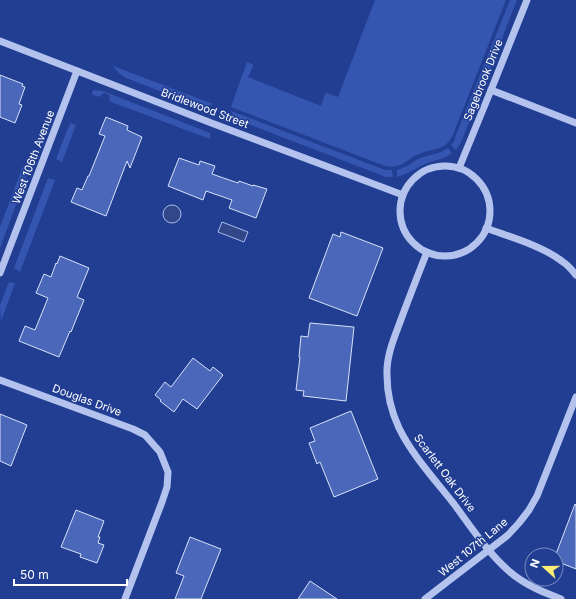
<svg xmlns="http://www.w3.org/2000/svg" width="576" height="599" font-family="Inter,sans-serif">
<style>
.green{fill:#3556b0}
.water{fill:#324787;stroke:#a7bbee}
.building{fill:#4a67b9;stroke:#d9e2fa}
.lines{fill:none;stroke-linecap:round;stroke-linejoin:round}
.minor{stroke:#b3c3ed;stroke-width:7}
.labels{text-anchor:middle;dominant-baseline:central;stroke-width:3;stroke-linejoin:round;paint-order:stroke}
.street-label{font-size:11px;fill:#fff;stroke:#213e93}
</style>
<rect width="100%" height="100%" fill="#213e93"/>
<!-- green -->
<g class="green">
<path d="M375,0H506L454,132C446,152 436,147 419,154C404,160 404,169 385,166L231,107L247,62L252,64L253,66L248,77L321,106L325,94L327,93L338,97Z"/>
<path d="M510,0H517L462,140C460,144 458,146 456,150L451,145L454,142L456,135Z"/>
<path d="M113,66L213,104L207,106H198L126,78C121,75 116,71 113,66Z"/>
<path d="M93,90L103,91L210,133V139L109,101L110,98C109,94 107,93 103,93L99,97L92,94Z"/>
<polygon points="231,111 377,167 386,170 392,170 393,177 386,177 238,120 234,117"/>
<polygon points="70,123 76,125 62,162 56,159"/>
<path d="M448,148L452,153C444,160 433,160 423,165C414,169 407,174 397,177V170C406,168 412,162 420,158C429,155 440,154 448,148Z"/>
<polygon points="23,166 29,170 0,248 0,227"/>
<polygon points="48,178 55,180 20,272 14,268"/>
<polygon points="9,282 15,283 1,321 0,305"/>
</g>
<!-- water -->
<g class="water">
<circle cx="172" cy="214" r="9"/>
<polygon points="222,222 248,232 244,242 218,232"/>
</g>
<!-- building -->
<g class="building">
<polygon points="0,75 23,84 22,86 25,87 19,104 22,105 15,123 0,117"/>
<polygon points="106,117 128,126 127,130 142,137 130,168 127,161 106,216 71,202 77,188 82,190 88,176 89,176 105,136 99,134"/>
<polygon points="179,158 199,165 200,161 215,166 212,174 238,183 239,181 253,186 253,185 267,189 256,218 229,208 232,200 206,191 203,200 168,186"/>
<polygon points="341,232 383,248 357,316 309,298 333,234 340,237"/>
<polygon points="60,256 89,268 77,297 84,300 71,332 70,331 59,357 19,341 25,326 35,330 48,298 36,293 44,274 51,277 56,263 57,264"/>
<polygon points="310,323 354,327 346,401 303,396 304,391 296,390 300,357 299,357 301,336 308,337"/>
<polygon points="193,358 210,371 213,367 223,375 197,409 183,399 174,412 160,401 161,400 155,395 165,382 171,387"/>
<polygon points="351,411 378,479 334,497 320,462 317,464 309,443 315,441 310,428"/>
<polygon points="0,414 27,425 11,466 0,461"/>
<polygon points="575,504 576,505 576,569 556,561 556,554"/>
<polygon points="76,510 104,521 98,537 100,537 98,543 104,545 97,563 80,557 81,554 61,547"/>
<polygon points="190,537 221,549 201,599 175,599 184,576 176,573"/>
<polygon points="310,581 337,599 298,599"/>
</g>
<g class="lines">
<!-- minor -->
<g class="minor">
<polyline points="0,41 214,124 403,195"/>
<polyline points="491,90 576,123"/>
<circle cx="445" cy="211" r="45"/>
<polyline points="459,168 491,90 527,0"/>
<path d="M486,228C510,237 543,246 563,262C568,265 572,270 576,275"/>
<path d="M427,252C419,272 411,293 403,314C396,334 386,354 387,375C387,394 391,411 399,428C412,455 436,481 454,504C471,527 488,553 510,572C525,585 543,592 561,599"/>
<polyline points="0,273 77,71"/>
<polyline points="0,380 133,429 145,435 160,452 168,472 167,487 162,502 125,599"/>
<polyline points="425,599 508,535 519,523 529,510 537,496 576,397"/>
</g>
</g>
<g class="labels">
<!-- street labels -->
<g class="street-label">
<text transform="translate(483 80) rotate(-68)">Sagebrook Drive</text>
<text transform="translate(205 108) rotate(21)">Bridlewood Street</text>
<text transform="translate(33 157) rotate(-69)">West 106th Avenue</text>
<text transform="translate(87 400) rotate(20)">Douglas Drive</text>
<text transform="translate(445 473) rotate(53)">Scarlett Oak Drive</text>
<text transform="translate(473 547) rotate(-39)">West 107th Lane</text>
</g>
</g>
<!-- north arrow -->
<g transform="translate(544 567) rotate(291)"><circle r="19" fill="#213e93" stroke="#7a8bbe"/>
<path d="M0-3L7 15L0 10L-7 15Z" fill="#faec75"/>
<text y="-6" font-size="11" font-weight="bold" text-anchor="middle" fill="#ffffff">N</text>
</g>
<!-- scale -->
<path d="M14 579v6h113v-6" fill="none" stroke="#ffffff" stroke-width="2"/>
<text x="20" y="579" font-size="12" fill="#ffffff" stroke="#213e93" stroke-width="3" paint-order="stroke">50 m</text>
</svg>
